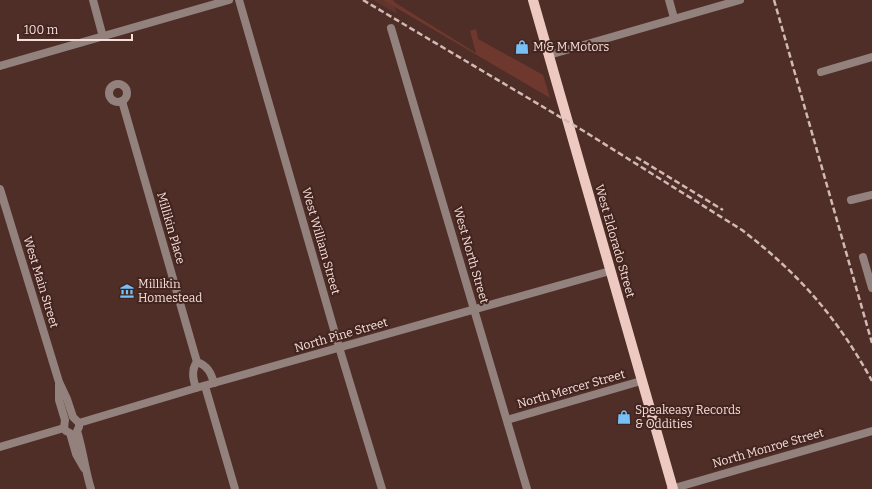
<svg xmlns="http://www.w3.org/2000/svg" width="872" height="489" font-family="Bitter,serif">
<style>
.built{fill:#5e362e}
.green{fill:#6f382e}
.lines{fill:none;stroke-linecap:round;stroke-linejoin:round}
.minor{stroke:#93817d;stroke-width:8}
.major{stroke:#edc9c2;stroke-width:10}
.rail{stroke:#d1b9b4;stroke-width:2.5;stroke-dasharray:6 3;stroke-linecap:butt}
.labels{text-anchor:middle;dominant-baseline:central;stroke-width:4;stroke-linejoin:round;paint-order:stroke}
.poi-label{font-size:12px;fill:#f5dfda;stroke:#43241e;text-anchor:start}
.street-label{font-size:12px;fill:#f5dfda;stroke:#43241e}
</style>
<rect width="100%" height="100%" fill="#4e2e27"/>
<!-- built -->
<polygon class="built" points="373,0 393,0 397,14"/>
<!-- green -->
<polygon class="green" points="383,0 393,0 394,2 476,53 470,31 476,29 478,39 543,75 550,98"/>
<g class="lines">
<!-- minor -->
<g class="minor">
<polyline points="93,0 103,37"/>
<polyline points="239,0 339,347 382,489"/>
<polyline points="669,0 674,18"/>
<polyline points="391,28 527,489"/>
<polyline points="549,55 740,0"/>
<polyline points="0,66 229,0"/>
<polyline points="821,72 872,57"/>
<circle cx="118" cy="93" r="9"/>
<path d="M122,101L197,362C208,366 211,373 214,383"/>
<path d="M0,189L59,382L67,399L73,417L79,423V427L77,431C83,450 85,470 91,489"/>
<polyline points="851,200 872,195"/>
<polyline points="863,257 872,288"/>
<polyline points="59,385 59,400 65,420 64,428 66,431 70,433 76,454 84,468"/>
<polyline points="205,386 235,489"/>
<path d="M196,388C193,379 191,370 197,362"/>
<polyline points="507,420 641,381"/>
<polyline points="79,423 196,388 610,271"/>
<polyline points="0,447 64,428"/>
<polyline points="671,489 872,431"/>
</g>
<!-- major -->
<polyline class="major" points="533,0 673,489"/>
<!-- rail -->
<g class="rail">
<path d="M363,0L582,130L742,230C799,274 837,317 872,381"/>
<polyline points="774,0 872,343"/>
<polyline points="636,157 723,210"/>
</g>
</g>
<!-- icons -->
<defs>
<symbol id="shop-bare" viewBox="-9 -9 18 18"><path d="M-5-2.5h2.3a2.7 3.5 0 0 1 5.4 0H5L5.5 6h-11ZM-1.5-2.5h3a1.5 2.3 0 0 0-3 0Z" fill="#76c0f7" stroke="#43241e" stroke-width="2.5" paint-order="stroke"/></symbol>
<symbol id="museum-bare" viewBox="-9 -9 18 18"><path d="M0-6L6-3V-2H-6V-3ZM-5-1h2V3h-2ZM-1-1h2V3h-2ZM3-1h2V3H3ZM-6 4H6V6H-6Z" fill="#76c0f7" stroke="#43241e" stroke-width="2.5" paint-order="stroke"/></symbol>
</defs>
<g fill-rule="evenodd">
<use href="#shop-bare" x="512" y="37" width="20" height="20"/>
<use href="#museum-bare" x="117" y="281" width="20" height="20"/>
<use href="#shop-bare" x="614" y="407" width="20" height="20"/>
</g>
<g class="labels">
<!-- poi labels -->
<g class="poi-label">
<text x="533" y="47">M &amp; M Motors</text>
<text x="138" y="284">Millikin<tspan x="138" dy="14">Homestead</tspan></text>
<text x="635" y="410">Speakeasy Records<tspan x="635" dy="14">&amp; Oddities</tspan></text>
</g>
<!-- street labels -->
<g class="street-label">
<text transform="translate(171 228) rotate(74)">Millikin Place</text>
<text transform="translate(321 241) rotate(74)">West William Street</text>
<text transform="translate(615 241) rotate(74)">West Eldorado Street</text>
<text transform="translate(471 255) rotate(74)">West North Street</text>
<text transform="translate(41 282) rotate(73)">West Main Street</text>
<text transform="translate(341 335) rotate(-16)">North Pine Street</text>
<text transform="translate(571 389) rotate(-16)">North Mercer Street</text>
<text transform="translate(768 448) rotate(-16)">North Monroe Street</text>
</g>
</g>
<!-- scale -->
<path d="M18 34v6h114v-6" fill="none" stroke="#f5dfda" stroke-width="2"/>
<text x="24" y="34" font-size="12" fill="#f5dfda" stroke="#43241e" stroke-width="3" paint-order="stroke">100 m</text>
</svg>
